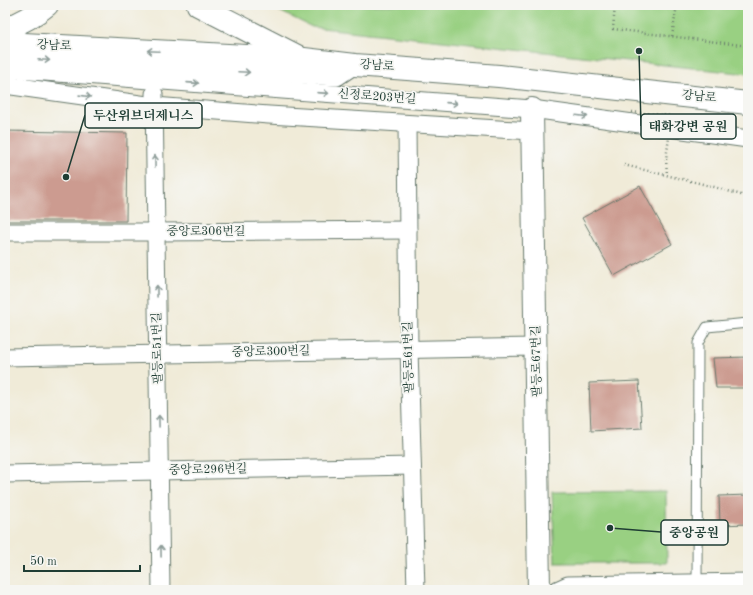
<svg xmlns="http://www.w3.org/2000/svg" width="753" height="595" font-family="'Old Standard TT','Noto Serif KR',serif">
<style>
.green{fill:#99d082;stroke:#5c865b}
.building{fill:#cc9b90}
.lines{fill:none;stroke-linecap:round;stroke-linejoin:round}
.lane-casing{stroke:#687a6d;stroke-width:11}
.street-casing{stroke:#687a6d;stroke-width:19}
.secondary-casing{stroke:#687a6d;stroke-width:24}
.path{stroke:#687a6d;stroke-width:2.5;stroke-dasharray:1 3;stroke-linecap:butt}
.lane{stroke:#fff;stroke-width:9}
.street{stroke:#fff;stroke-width:17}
.secondary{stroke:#fff;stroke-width:22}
.path-bridge{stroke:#687a6d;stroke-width:2.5;stroke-dasharray:1 3;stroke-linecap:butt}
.oneway{stroke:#8f9e9a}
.labels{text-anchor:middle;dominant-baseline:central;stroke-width:3.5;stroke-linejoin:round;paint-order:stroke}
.street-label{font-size:12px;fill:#1f3d34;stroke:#f6f6f2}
.leader{fill:none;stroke:#1f3d34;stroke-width:1.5}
.callout-dot{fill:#1f3d34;stroke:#f6f6f2;stroke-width:1.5}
.callout{fill:#f6f6f2;stroke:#1f3d34;stroke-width:1.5}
.callout-label{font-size:13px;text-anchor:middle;font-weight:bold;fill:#1f3d34}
</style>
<rect width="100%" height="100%" fill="#f6f6f2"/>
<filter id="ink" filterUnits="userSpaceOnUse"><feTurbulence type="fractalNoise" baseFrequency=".025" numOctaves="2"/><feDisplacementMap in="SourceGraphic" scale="8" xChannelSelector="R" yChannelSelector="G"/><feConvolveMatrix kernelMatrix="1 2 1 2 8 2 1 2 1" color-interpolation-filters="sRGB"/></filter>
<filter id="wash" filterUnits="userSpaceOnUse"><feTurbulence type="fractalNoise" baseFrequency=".012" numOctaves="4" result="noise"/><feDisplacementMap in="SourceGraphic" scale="16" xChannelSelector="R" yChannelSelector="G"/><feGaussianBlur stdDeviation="0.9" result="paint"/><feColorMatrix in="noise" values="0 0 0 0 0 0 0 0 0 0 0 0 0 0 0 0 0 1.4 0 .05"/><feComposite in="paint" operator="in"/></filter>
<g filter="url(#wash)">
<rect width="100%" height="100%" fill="#f0ebd8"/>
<!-- green -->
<g class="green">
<polygon points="267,5 748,5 748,74 312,27"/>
<polygon points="666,491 667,563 555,563 552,492"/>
</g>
<g id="blocks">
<!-- building -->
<g class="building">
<polygon points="5,131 127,133 126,221 5,221"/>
<polygon points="640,186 672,244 614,276 582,218"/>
<polygon points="748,357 748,388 716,388 713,358"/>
<polygon points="639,381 642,428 591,431 589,383"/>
<polygon points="748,495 748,524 720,525 719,496"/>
</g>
</g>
</g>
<g filter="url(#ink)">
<use href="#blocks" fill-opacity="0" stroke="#687a6d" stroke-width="1"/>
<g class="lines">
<defs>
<polyline id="lane" points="697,583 698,343 707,327 748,323"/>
<g id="street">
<polyline points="5,58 337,77 355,65"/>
<polyline points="5,69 532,109 748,139"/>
<polyline points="5,85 154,106 269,115 533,131"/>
<polyline points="154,94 161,590"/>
<polyline points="407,124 409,349 416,590"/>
<polyline points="5,232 156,232 408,230"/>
<polyline points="5,357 536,347"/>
<polyline points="5,474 412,466"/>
<polyline points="557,590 568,585 748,582"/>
</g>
<g id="secondary">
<polyline points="198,5 297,56"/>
<path d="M5,29C21,23 34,16 47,5"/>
<polyline points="5,43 304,59 355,65 499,76 748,103"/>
<polyline points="532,109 539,590"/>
</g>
</defs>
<!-- lane casing -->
<use href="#lane" class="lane-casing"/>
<!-- street casing -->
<use href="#street" class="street-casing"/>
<!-- secondary casing -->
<use href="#secondary" class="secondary-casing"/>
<!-- path -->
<g class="path">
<polyline points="615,5 613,29 748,46"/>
<polyline points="672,36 677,5"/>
<polyline points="666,159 667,175"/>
<polyline points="624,165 711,186 748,197"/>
</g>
<!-- lane -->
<use href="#lane" class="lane"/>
<!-- street -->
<use href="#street" class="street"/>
<!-- secondary -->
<use href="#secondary" class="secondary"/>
<!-- path-bridge -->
<polyline class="path-bridge" points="632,112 672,116 666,159"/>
</g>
<!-- one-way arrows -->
<defs><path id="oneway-shaft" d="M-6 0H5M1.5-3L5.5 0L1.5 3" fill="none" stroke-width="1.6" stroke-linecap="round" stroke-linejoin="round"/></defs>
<g class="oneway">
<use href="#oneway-shaft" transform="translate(153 51) rotate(-177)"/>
<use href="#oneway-shaft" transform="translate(44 60) rotate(3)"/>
<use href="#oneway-shaft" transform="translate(244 72) rotate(3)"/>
<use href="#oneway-shaft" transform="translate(193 83) rotate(4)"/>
<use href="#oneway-shaft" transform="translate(323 93) rotate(4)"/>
<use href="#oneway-shaft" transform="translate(85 96) rotate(8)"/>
<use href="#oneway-shaft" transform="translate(452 103) rotate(4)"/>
<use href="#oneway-shaft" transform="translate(582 116) rotate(7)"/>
<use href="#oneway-shaft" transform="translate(155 161) rotate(-91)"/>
<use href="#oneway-shaft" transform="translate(157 291) rotate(-91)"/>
<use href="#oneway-shaft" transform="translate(159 421) rotate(-91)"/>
<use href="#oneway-shaft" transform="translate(161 551) rotate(-91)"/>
</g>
</g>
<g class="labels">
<!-- street labels -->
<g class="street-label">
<text transform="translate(54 46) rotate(3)">강남로</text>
<text transform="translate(377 66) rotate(4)">강남로</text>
<text transform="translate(377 97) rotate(4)">신정로203번길</text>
<text transform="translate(699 97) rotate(6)">강남로</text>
<text x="206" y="232">중앙로306번길</text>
<text transform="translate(158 348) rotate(-91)">팔등로51번길</text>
<text transform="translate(271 352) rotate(-1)">중앙로300번길</text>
<text transform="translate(409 357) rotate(-91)">팔등로61번길</text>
<text transform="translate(537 361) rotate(-91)">팔등로67번길</text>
<text transform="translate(208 470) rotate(-1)">중앙로296번길</text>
</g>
</g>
<!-- callouts -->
<path class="leader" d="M66 177L85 115M639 51L641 126M610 528L661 532"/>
<g class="callout-dot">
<circle cx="66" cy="177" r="4"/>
<circle cx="639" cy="51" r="4"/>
<circle cx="610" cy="528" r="4"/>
</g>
<g class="callout">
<rect x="85" y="103" width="117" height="25" rx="4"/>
<rect x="641" y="114" width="95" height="25" rx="4"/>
<rect x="661" y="520" width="67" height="25" rx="4"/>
</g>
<g class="callout-label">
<text x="143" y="120">두산위브더제니스</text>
<text x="688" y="131">태화강변 공원</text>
<text x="694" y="537">중앙공원</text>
</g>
<!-- margin -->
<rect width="753" height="595" fill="none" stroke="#f6f6f2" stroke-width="20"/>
<!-- scale -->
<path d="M24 565v6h116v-6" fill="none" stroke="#1f3d34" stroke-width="2"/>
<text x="30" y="565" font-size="12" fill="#1f3d34" stroke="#f6f6f2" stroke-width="3" paint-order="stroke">50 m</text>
</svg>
